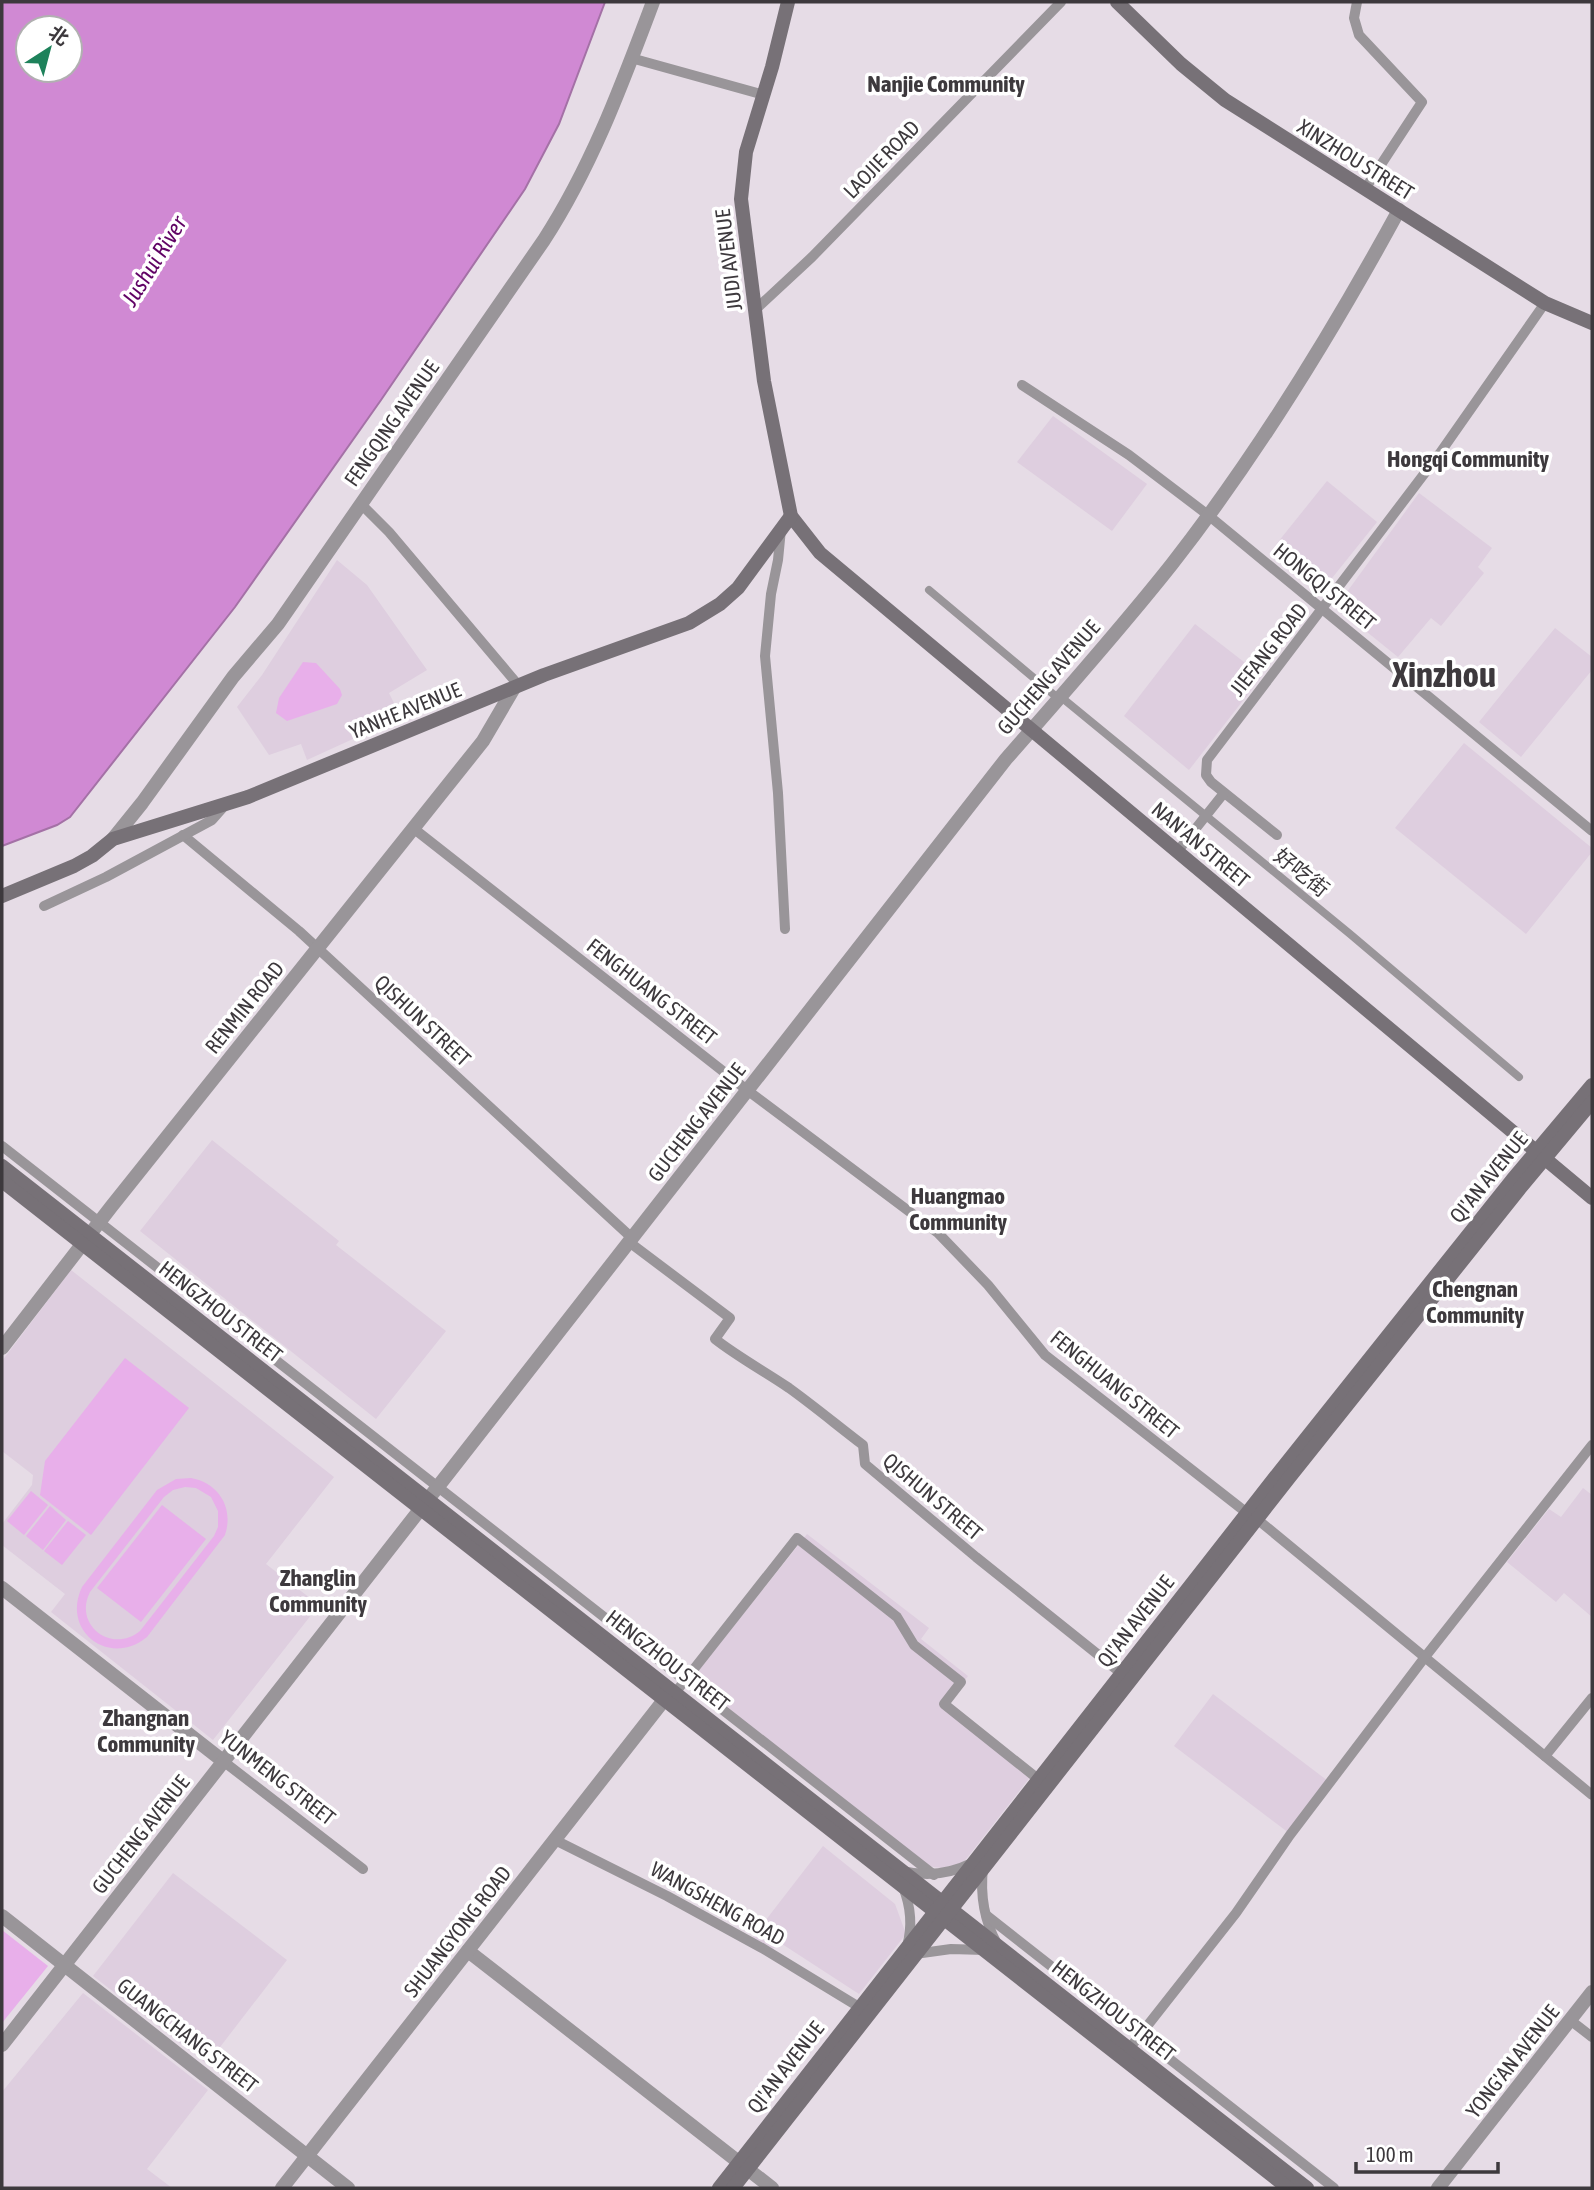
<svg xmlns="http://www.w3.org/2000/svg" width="1594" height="2190" font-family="'Asap Condensed','Noto Sans SC',sans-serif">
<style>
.built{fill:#decedf}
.green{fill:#e8afea;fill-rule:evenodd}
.water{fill:#d089d3;stroke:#a471a6;stroke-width:2;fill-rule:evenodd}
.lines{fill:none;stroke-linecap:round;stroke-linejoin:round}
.pedestrian{stroke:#999599;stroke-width:8}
.minor{stroke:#999599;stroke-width:10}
.tertiary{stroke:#999599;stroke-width:14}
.secondary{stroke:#777177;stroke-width:14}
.labels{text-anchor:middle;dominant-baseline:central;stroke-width:7;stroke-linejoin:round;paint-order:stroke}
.street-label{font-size:21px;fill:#3d393d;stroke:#fff}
.neighbourhood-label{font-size:23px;font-weight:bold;fill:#3d393d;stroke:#fff}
.water-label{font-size:23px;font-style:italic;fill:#600365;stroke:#fff}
.town-label{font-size:35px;font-weight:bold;fill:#3d393d;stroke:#fff}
</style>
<rect width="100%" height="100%" fill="#e6dce6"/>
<!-- built -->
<g class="built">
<polygon points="1053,416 1147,484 1112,531 1017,462"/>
<polygon points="1327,481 1377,522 1320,593 1270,552"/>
<polygon points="1419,493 1492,548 1478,567 1484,573 1441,626 1431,618 1398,657 1336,607"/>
<polygon points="337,560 367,585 427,670 389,693 401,717 307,760 301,744 269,755 237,707 262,675"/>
<polygon points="1195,624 1262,676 1189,770 1124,716"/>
<polygon points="1555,628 1592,657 1592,670 1521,757 1479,722"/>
<polygon points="1464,743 1592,848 1592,852 1526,934 1395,828"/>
<polygon points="212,1140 339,1241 336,1245 446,1331 376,1419 140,1231"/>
<polygon points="71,1270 334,1477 266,1564 319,1605 213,1740 51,1612 65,1594 2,1545 2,1524 32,1485 33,1475 2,1451 2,1361"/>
<polygon points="1583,1488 1592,1495 1592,1617 1564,1593 1556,1602 1507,1562 1549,1509 1561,1517"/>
<polygon points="807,1534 929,1628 921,1639 968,1676 947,1703 1035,1771 963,1863 941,1868 927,1866 691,1680"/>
<polygon points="1213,1694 1328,1781 1289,1833 1174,1746"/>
<polygon points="823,1846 895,1904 906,1934 859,1994 779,1942 772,1950 752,1938"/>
<polygon points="173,1873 287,1960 207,2064 93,1976"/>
<polygon points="83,1993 208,2090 147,2169 172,2188 2,2188 2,2092"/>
</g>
<!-- green -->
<g class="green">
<polygon points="303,662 316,663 340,689 342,695 337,704 287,721 276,713 279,698"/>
<polygon points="125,1358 189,1408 91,1535 40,1495 45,1461"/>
<path d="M191,1478C219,1483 234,1508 225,1535L147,1637C109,1668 61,1631 82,1587L157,1490L176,1479ZM185,1487L196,1488L211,1497L218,1511V1527L214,1536L140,1631C112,1654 73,1625 90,1592L164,1497L173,1490Z"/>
<polygon points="31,1491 48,1505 24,1535 7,1521"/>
<polygon points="162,1505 206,1539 141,1622 97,1588"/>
<polygon points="50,1506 66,1520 43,1550 26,1536"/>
<polygon points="68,1521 86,1535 62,1565 44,1551"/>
<polygon points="2,1930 48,1966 2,2023"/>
</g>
<!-- water -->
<path class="water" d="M2,2H605L559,124L525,189L381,400L235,607L70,817L57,825L2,846ZM28,28H70V70H28Z"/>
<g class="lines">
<!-- pedestrian -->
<g class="pedestrian">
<polyline points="929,590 1059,699"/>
<polyline points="1061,697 1350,934 1519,1077"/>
</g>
<!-- minor -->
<g class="minor">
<polyline points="1357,2 1354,18 1359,35 1422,102 1365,189"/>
<polyline points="631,58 764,95"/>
<polyline points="755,310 812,257 1061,2"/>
<polyline points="1022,385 1129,455 1208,515 1592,831"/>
<polyline points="361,504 389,532 519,686"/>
<polyline points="781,529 778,560 771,594 765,656 778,793 785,929"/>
<polyline points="413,828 747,1090 938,1233 988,1285 1045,1355 1247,1513"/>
<polyline points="183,835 299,931 632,1238"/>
<polyline points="1277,835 1211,782 1206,775 1207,760 1440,453 1545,303"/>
<polyline points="1177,852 1224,793"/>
<polyline points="44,906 106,877 212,820 227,803"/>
<polyline points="2,1146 934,1875"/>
<path d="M629,1242L730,1318L715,1339C738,1357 764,1371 789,1388C814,1406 838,1426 863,1445L865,1464L976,1557L1121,1673"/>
<polyline points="1257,1519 1592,1795"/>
<polyline points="675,1693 797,1538 897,1617 914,1645 961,1682 944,1704 1038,1779"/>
<polyline points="1545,1756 1592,1698"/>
<polyline points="223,1761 363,1869"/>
<polyline points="555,1840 667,1896 762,1948 859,2007"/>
<path d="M983,1868C980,1895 984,1920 997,1944"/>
<path d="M903,1871C928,1877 950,1874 972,1863"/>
<path d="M903,1887C911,1907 913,1925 907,1946"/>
<polyline points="986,1915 1334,2188"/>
<polyline points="915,1954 951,1949 984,1950"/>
<polyline points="1570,2020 1592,2037"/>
<polyline points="1129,2049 1236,1913 1290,1835 1425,1657 1592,1445"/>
</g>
<!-- tertiary -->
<g class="tertiary">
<path d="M113,839L142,803L233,677L278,624L544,240C592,166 622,84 653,2"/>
<polyline points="2,1348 111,1207 483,741 514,688"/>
<polyline points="2,1588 223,1761"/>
<polyline points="2,1916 348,2188"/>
<polyline points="468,1951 772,2188"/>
<path d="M2,2045L1006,759C1062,695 1119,631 1172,564C1258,454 1332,333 1399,210"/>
<polyline points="282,2188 664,1700"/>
<polyline points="1438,2188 1592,1992"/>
</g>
<!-- secondary -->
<g class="secondary">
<polyline points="788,2 772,67 746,152 741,199 764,381 791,516 820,553 1592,1198"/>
<polyline points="1117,2 1181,64 1225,100 1545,303 1592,323"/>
<polyline points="2,896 74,866 92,856 113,839 248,797 544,675 689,623 720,604 738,588 791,516"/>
<polyline points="2,1166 1307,2188"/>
<polyline points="2,1181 1288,2188"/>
<polyline points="719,2188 1280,1471 1512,1180 1592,1085"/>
<polyline points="733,2188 1289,1478 1521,1187 1592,1102"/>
</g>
</g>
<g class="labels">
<!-- street labels -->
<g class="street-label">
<text transform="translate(881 159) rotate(-46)">LAOJIE ROAD</text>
<text transform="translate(1356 159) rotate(32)">XINZHOU STREET</text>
<text transform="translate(728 260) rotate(-97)">JUDI AVENUE</text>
<text transform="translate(391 423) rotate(-55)">FENGQING AVENUE</text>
<text transform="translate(1325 586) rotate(39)">HONGQI STREET</text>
<text transform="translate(1268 649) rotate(-52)">JIEFANG ROAD</text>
<text transform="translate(1048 677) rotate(-49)">GUCHENG AVENUE</text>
<text transform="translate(405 710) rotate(-22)">YANHE AVENUE</text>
<text transform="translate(1201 844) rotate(40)">NAN'AN STREET</text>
<text transform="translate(1302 872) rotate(39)">好吃街</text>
<text transform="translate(652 991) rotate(38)">FENGHUANG STREET</text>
<text transform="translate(244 1007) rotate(-51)">RENMIN ROAD</text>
<text transform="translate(423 1020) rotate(43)">QISHUN STREET</text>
<text transform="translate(696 1122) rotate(-52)">GUCHENG AVENUE</text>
<text transform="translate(1488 1177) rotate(-51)">QI'AN AVENUE</text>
<text transform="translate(221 1311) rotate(38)">HENGZHOU STREET</text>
<text transform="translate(1115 1384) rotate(39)">FENGHUANG STREET</text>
<text transform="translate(933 1496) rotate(40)">QISHUN STREET</text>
<text transform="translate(1135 1621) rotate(-52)">QI'AN AVENUE</text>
<text transform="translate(668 1660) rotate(38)">HENGZHOU STREET</text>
<text transform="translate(278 1777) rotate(38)">YUNMENG STREET</text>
<text transform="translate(140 1834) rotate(-52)">GUCHENG AVENUE</text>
<text transform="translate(718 1903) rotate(29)">WANGSHENG ROAD</text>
<text transform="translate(457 1931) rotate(-52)">SHUANGYONG ROAD</text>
<text transform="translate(1114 2010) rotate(38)">HENGZHOU STREET</text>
<text transform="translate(188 2035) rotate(38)">GUANGCHANG STREET</text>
<text transform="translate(1512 2061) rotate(-52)">YONG'AN AVENUE</text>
<text transform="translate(785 2067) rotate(-52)">QI'AN AVENUE</text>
</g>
<!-- neighbourhood labels -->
<g class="neighbourhood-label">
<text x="946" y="84">Nanjie Community</text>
<text x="1468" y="459">Hongqi Community</text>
<text x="958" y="1196">Huangmao<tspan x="958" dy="26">Community</tspan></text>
<text x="1475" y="1289">Chengnan<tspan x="1475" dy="26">Community</tspan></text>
<text x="318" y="1578">Zhanglin<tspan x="318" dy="26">Community</tspan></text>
<text x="146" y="1718">Zhangnan<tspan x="146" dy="26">Community</tspan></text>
</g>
<!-- water labels -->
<g class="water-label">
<text transform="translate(154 261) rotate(-58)">Jushui River</text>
</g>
<!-- town labels -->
<g class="town-label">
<text x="1444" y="674">Xinzhou</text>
</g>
</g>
<!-- border -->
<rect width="1594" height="2190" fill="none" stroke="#3d393d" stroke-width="7"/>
<!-- north arrow -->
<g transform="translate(49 49) rotate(36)"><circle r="33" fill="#ffffff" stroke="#b1b0b1" stroke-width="2"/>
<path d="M0-5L12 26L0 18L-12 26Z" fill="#1e825b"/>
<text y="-10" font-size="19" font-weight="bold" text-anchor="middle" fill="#3d393d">北</text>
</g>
<!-- scale -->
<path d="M1356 2162v10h142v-10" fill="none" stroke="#3d393d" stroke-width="3.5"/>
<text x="1366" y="2162" font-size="21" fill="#3d393d" stroke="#ffffff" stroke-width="5" paint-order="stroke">100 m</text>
</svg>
